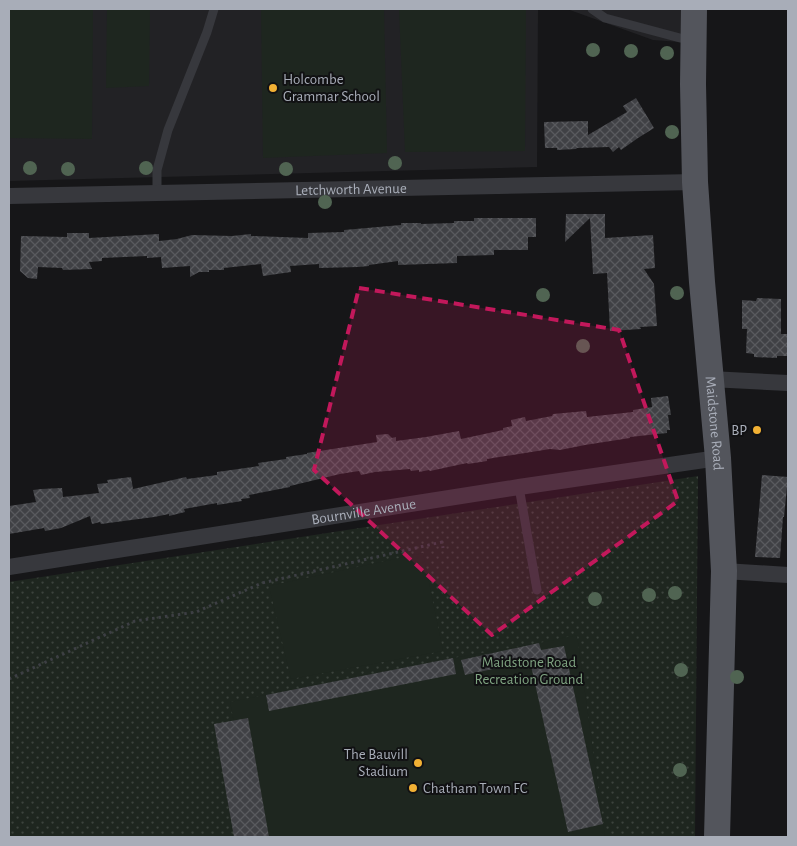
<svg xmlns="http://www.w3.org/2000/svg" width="797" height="846" font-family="'Alegreya Sans',sans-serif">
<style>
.built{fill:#222225}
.park{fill:url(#park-dots)}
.pitch{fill:#1e261f}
.building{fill:url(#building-cross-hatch)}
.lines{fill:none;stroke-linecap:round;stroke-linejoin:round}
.path{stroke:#3d3f44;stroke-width:3;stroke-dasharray:2.5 4;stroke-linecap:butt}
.service{stroke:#37383d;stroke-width:9}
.minor{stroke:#37383d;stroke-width:16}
.primary{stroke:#53555c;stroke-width:26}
.tree{fill:#506452}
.marked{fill:#c2185b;fill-opacity:0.2;stroke:#c2185b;stroke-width:4;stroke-dasharray:10 6;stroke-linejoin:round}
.poi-dot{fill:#f2b134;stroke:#111113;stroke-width:2}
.labels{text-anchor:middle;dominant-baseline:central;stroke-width:4;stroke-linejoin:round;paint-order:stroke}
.poi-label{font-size:15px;fill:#a8adb8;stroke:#111113;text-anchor:start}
.street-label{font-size:15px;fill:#a8adb8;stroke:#111113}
.park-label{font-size:15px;fill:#7fa381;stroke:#111113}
</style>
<defs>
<pattern id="park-dots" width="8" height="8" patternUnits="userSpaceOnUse" patternTransform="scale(1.25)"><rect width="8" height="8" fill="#1e261f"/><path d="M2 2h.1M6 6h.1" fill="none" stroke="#3c433d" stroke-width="1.8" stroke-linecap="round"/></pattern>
<pattern id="building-cross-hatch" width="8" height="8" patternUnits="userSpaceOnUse" patternTransform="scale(1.25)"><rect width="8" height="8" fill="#404145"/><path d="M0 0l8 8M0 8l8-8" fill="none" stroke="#595a5e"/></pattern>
</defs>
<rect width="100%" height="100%" fill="#161618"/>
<!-- built -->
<g class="built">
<polygon points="9,9 538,9 537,167 9,181"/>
<polygon points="567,9 692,9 693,43 653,40"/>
</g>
<!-- park -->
<polygon class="park" points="698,476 695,837 9,837 9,582"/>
<!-- pitch -->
<g class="pitch">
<polygon points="9,9 93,9 92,139 9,138"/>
<polygon points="107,9 150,9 149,86 106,88"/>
<polygon points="261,9 384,9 387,153 263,158"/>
<polygon points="399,9 526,9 525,151 405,152"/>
<polygon points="423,553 443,651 291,679 269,586"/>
<polygon points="577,635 605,837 256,837 230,702 453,658 539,643"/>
</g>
<!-- building -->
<g class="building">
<polygon points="636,98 654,128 638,138 621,150 619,147 613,152 609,147 577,148 576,149 557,150 557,148 545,148 544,122 588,121 588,135 627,112 623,106"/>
<polygon points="566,214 605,214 605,238 653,235 655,268 644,269 654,284 657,326 640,327 641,329 610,331 607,273 593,274 590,218 565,242"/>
<polygon points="474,218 536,218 536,237 528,237 528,250 494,250 494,255 457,256 457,263 398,265 398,261 369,265 369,266 358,267 319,268 319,264 290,266 291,272 263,276 261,264 224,268 224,270 209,270 209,272 199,272 190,277 190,266 162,268 161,257 147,258 147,256 102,258 102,261 89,262 92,269 63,270 62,268 38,267 37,279 28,278 20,271 21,236 67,237 67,233 89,233 89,238 159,234 159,241 177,239 192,235 232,236 251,234 251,236 308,238 308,233 344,232 344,230 401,225 401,223 421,223 421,224 454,223 454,221 474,221"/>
<polygon points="757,298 781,299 781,334 788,334 788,356 777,356 777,358 754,357 754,354 746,353 747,329 742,329 742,300 756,301"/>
<polygon points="668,396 671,415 668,415 670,430 667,430 667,433 630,437 630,438 585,445 560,450 550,449 487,459 487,461 468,464 467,463 430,471 429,470 419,472 419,470 411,471 410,469 375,472 361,475 359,471 340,474 290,486 290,487 249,495 250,498 241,499 242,501 217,505 217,503 184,509 185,512 169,516 169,514 154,517 101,524 100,522 92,524 90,516 61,528 45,531 44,528 9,534 9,506 36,502 33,490 41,489 62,488 63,497 99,493 97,484 108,483 107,480 131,477 133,489 186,477 187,479 217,475 217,472 259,466 258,463 286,459 286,457 307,454 307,453 377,442 376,435 388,434 392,438 396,437 396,441 426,437 459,431 461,439 503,430 503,428 512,426 511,420 525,417 526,421 552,416 553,414 586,411 587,417 633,412 633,410 652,407 651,398"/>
<polygon points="762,475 788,477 784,517 783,517 780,558 755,557"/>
<polygon points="539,643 541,650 564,646 603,824 568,832 530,661 465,675 461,660"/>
<polygon points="453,658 456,674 269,711 266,695"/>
<polygon points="248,718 269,837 234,837 214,724"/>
</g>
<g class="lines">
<!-- path -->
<polyline class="path" points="9,679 135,621 196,612 262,583 442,542 443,548"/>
<!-- service -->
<g class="service">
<polyline points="592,9 605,18 680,38"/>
<polyline points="157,193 157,170 168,130 207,32 214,9"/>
<polyline points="519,487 537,590"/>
</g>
<!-- minor -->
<g class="minor">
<path id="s1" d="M9,196L695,182"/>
<polyline points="710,379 788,383"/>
<path id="s2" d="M9,567L519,487L718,458"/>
<polyline points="724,571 788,575"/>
</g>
<!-- primary -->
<path class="primary" id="s3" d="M694,9L693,84L695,182L702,282L718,458L724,571L717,837"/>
</g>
<!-- trees -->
<g class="tree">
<circle cx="593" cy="50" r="7"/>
<circle cx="631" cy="51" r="7"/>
<circle cx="667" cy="53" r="7"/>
<circle cx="672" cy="132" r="7"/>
<circle cx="395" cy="163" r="7"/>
<circle cx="30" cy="168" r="7"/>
<circle cx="146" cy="168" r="7"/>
<circle cx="68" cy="169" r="7"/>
<circle cx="286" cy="169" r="7"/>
<circle cx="325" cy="202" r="7"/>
<circle cx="677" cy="293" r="7"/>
<circle cx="543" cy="295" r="7"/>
<circle cx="583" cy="346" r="7"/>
<circle cx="675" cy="593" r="7"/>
<circle cx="649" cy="595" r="7"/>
<circle cx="595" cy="599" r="7"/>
<circle cx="681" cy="670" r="7"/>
<circle cx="737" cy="677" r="7"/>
<circle cx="680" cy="770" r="7"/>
</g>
<!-- marked area -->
<path class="marked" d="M359,288L619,330L678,501L492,635L314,470Z"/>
<!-- markers -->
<g class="poi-dot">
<circle cx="273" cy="88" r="5"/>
<circle cx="757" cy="430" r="5"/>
<circle cx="418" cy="763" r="5"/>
<circle cx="413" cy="788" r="5"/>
</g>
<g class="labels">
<!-- poi labels -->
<g class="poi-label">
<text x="283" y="79">Holcombe<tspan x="283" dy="17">Grammar School</tspan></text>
<text x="747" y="430" text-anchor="end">BP</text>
<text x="408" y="754" text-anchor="end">The Bauvill<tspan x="408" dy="17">Stadium</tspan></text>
<text x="423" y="788">Chatham Town FC</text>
</g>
<!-- street labels -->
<g class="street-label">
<text stroke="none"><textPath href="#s1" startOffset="342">Letchworth Avenue</textPath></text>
<text stroke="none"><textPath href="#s3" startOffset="415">Maidstone Road</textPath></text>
<text stroke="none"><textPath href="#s2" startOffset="359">Bournville Avenue</textPath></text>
</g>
<!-- park labels -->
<g class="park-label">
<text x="529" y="662">Maidstone Road<tspan x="529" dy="17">Recreation Ground</tspan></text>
</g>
</g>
<!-- border -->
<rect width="797" height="846" fill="none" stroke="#a8adb8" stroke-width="20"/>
</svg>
